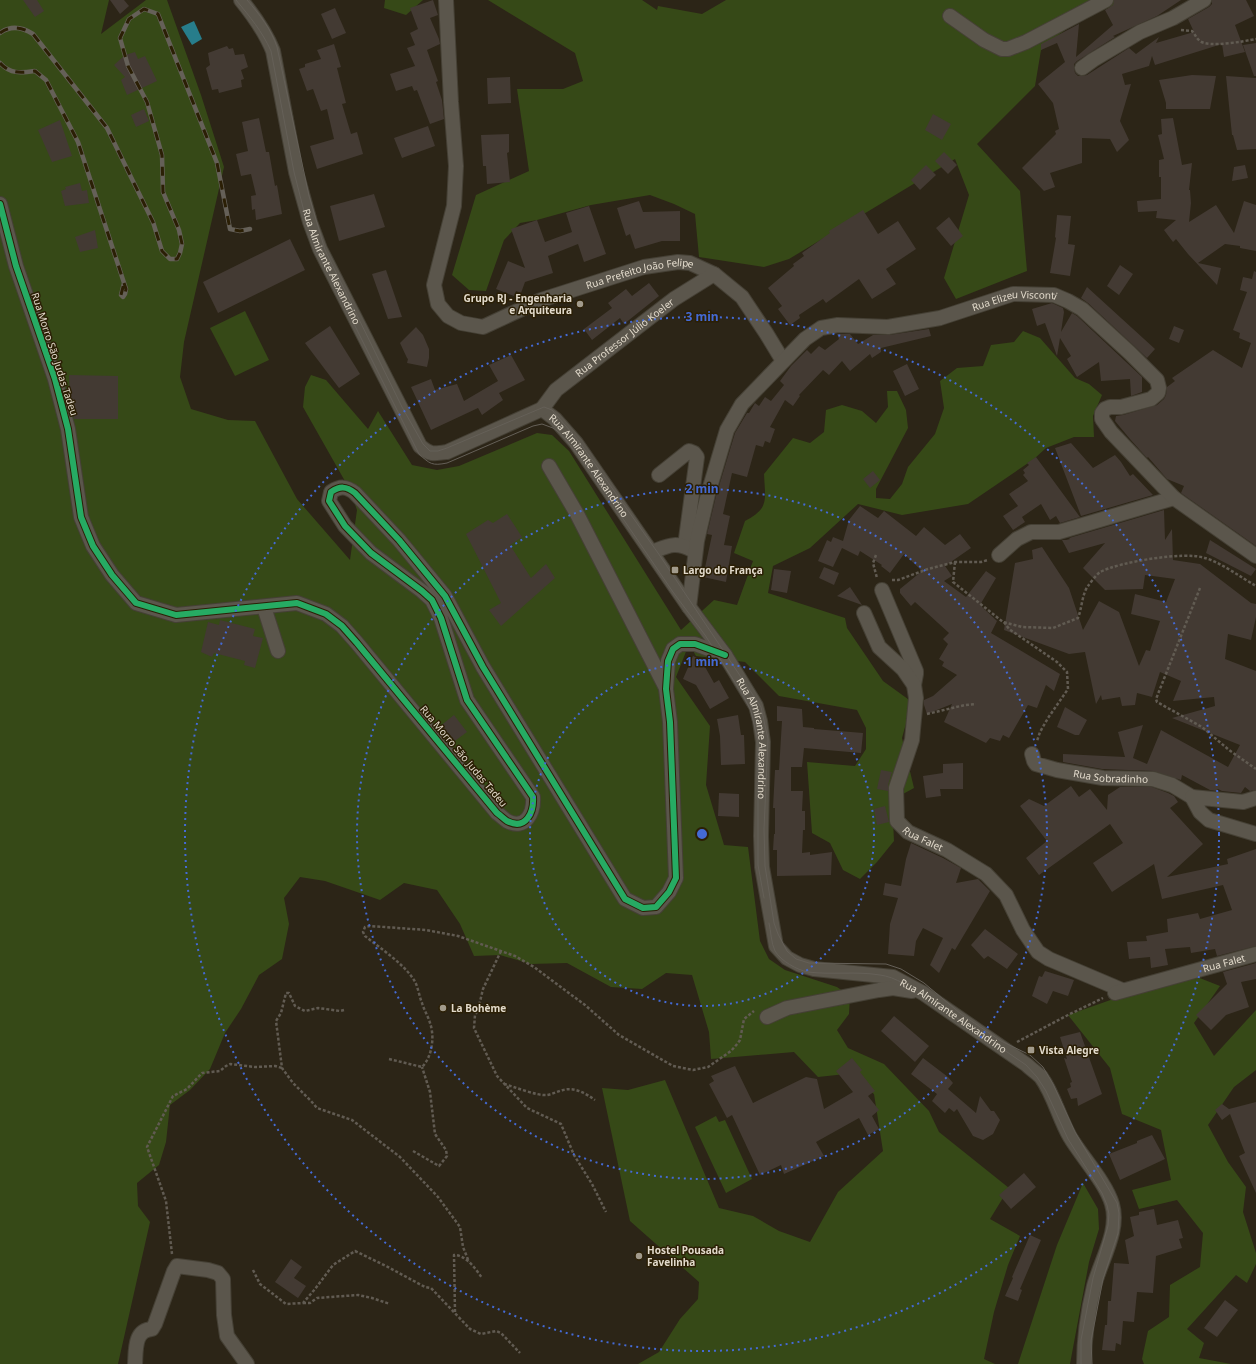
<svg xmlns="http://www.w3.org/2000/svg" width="1256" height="1364" font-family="'Noto Sans',sans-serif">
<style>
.green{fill:#364917}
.water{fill:#277d8b}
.building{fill:#433a33}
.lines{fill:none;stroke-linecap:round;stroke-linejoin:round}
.minor-casing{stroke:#454035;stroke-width:16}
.path{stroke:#615b52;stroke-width:2.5;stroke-dasharray:3 2;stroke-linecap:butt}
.minor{stroke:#5b564c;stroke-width:14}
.tram{stroke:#656058;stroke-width:1}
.rail-casing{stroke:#656058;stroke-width:4.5}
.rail{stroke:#2b1f05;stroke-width:3;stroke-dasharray:9;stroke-linecap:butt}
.cycleway-casing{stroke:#2b1f05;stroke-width:8}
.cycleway{stroke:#26ab63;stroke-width:6}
.ring{fill:none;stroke:#446ad5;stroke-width:2;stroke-dasharray:2 4}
.poi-dot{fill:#a29b8c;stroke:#2b1f05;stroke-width:1.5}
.labels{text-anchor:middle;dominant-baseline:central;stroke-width:3;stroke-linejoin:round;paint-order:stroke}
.street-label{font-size:10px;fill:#e2dacb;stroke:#2b1f05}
.poi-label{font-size:10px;font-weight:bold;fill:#e2dacb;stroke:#2b1f05;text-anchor:start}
.centre{fill:#446ad5;stroke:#2b1f05;stroke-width:2}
.ring-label{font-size:12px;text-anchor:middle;font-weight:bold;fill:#446ad5;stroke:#2b1f05;stroke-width:3;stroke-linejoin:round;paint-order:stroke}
</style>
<rect width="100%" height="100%" fill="#2c2517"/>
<!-- green -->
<g class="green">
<path d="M0,0H109L101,34L146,0H167L201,95L224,167L184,342L180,377L191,409L228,420L255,421L297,499L350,560L357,510L350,490L303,407L305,387L311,375L326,380L368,429L378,411L412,465L437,470L459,466L537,433L552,435L569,451L681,630L714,600L737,605L753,561L734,553L745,521C770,508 765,499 764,474L793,438L810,443L824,432L826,410L842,405L862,411L876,423L888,407L887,391H897L906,410L908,428L876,489V498L890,499L902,484L908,467L935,434L944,408L940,381L957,368L983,366L991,345L1014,342L1023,331L1040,338L1075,378L1089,384L1102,395L1093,416L1094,437H1074L1046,448L1034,459L968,504L902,515L858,504L810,548L773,566L768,593L845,618L847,628L883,681L912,702L902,738L914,788L892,800L894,841L877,862L860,879L843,870L830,843L812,833L807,762L855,766L866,749V728L857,710L779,696L745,662L696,656L689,644L676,677L710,726L706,785L724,845L748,847L760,941L769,959L785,970L837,987L850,996L849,1014L837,1030L848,1048L884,1064L929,1111L939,1132L1009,1188L990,1219L1020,1236L1008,1265L994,1312L984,1359L995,1364H638L659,1352L680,1319L698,1299L699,1282L630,1221L602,1088L628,1090L665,1080L719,1208L753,1216L779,1231L810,1242L838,1192L883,1151L874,1094L846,1074L818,1077L794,1052L711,1059L709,1032L692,975L666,973L642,989L611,987L567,963L531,964L500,955L474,956L460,924L437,890L404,883L380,900L325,881L300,877L284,898L289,924L282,959L259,975L241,1009L225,1033L210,1069L190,1090L170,1105L166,1142L159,1165L137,1183L138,1206L150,1222L118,1364H0Z"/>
<polygon points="385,0 423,0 406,15 384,8"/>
<polygon points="488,0 642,0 657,10 658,6 702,14 726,0 1125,0 1075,23 1057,36 1041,50 1035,86 977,144 1020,191 1027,271 956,299 944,278 969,195 955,159 789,259 764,267 699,257 695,214 674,204 650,195 591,205 537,220 520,223 504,240 486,291 469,290 452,275 476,195 529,171 517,89 563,89 583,81 575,53"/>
<polygon points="245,311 269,360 235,376 210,328"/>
<polygon points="1187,973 1220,986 1194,1023 1214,1056 1256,1010 1256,1070 1234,1087 1208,1125 1228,1162 1246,1187 1243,1212 1256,1253 1256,1264 1247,1283 1236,1275 1187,1329 1204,1343 1199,1358 1231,1364 1144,1364 1142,1359 1148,1331 1169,1317 1170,1285 1200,1267 1203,1233 1177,1200 1139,1209 1132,1190 1171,1180 1161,1130 1122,1114 1110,1068 1068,1015"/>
<polygon points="716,1116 719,1122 725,1120 752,1179 726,1193 695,1127"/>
<polygon points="1083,1183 1098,1209 1099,1229 1089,1262 1070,1364 1018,1364 1057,1245"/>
</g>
<!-- water -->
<polygon class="water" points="194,21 202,39 192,45 181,27"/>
<!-- building -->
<g class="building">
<polygon points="23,0 37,0 44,11 35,17"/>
<polygon points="110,0 124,0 129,6 120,14"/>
<polygon points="433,0 438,15 430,18 439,39 440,44 427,50 438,81 436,82 442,100 444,119 430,124 417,90 414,91 412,86 396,91 390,74 415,66 407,48 415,45 410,33 418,29 410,8"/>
<polygon points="1114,0 1181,0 1157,16 1113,36 1115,37 1077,61 1074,64 1074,68 1075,73 1078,76 1082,76 1087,75 1129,48 1136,54 1159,37 1156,43 1194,32 1188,19 1209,7 1212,4 1212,0 1246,0 1254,16 1235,25 1245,52 1224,57 1222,44 1155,65 1152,56 1149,66 1122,74 1125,85 1131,84 1120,121 1129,140 1117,152 1110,139 1082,138 1082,163 1050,173 1055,187 1044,191 1022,168 1056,134 1055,131 1059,129 1053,103 1038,84 1065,62 1057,43 1041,50 1041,44 1079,24 1076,57 1113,25 1105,10 1113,5"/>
<polygon points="335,8 346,33 332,39 321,14"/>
<polygon points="1256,43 1256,76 1254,76 1243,45"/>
<polygon points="334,44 341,67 337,68 346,103 342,104 351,134 357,132 363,154 317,169 310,146 334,139 327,109 321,111 313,89 307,91 299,69 305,67 305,64 321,59 317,50"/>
<polygon points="227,46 229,49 233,48 235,55 244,54 248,67 241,70 244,79 241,80 242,87 219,93 218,89 212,90 206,68 210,65 208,53"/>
<polygon points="135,52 138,59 145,56 157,81 127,95 121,80 125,77 114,65 125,55"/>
<polygon points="1192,75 1216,76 1210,109 1166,109 1166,103 1159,80"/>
<polygon points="1226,76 1256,78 1256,149 1237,150 1233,135 1232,135"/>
<polygon points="510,77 511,103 488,104 487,78"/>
<polygon points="144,109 149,121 136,127 131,115"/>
<polygon points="933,114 951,124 942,140 925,130"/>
<polygon points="259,118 266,152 269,152 275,186 277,185 282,214 256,220 255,209 252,210 251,196 256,195 251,174 241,176 236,154 248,151 242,122"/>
<polygon points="1173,118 1182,165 1192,163 1189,190 1190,190 1191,203 1189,222 1216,205 1234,233 1244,201 1256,205 1256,251 1240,248 1240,246 1225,244 1198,263 1221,268 1217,285 1188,254 1176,239 1173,242 1164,230 1176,220 1156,218 1157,211 1138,212 1137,201 1161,199 1161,177 1159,177 1159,160 1164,159 1158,135 1162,134 1161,119"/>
<polygon points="60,120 72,156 52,162 38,130"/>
<polygon points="428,126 435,146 402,158 394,138"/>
<polygon points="509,134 509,152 507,153 510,182 487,184 486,166 483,166 481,135"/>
<polygon points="944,152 957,165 948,174 935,161"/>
<polygon points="926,165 936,175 920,190 911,180"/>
<polygon points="1245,165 1248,178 1232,181 1234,167"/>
<polygon points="80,183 82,191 87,190 89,203 65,206 61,191 66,189 65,187"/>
<polygon points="374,194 385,227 339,241 330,206"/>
<polygon points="639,201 643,212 680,211 680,241 662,241 635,249 630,234 626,236 617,208"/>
<polygon points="589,206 606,254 584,262 578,244 548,256 553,273 525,282 521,293 516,291 514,296 496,289 508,261 525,268 511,229 537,220 545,242 572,232 566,213"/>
<polygon points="863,210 878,234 898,221 916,249 886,269 896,284 872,299 859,279 826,303 823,299 799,315 800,318 790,325 778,309 782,306 768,288 794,266 793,264 804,256 802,253 830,233 829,231"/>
<polygon points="1057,215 1071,216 1068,244 1075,245 1070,276 1050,273 1056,238 1055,237"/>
<polygon points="949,217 963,236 951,246 936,228"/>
<polygon points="95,230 98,248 80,252 75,237"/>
<polygon points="290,239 305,270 218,313 203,282"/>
<polygon points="1120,265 1133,274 1119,295 1107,286"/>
<polygon points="386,270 402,317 388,319 372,274"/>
<polygon points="1254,271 1256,272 1256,546 1181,493 1184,486 1167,479 1148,457 1147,458 1130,439 1115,421 1116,416 1123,415 1157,405 1164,399 1166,395 1167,387 1175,381 1172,378 1213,350 1242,368 1251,343 1239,338 1240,333 1233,330 1247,292 1240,290 1243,277 1252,279"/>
<polygon points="649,283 659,296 624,324 620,318 592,340 584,329 612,308 608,303 626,289 632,296"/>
<polygon points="1087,287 1155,349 1147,358 1088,303 1081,298"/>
<polygon points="1052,303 1063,308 1064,312 1061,332 1072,313 1077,316 1142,377 1142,392 1131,396 1130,379 1101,381 1099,362 1077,377 1067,359 1071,356 1060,338 1057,356 1045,323 1037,326 1032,309"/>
<polygon points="330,326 360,374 339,388 305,343"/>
<polygon points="1174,326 1184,330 1179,343 1169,339"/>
<polygon points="416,327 423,335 429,349 429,358 427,367 407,363 408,359 407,358 400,343"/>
<polygon points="929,329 931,336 881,348 881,352 872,358 870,354 850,371 842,361 829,375 823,370 799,395 800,396 793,406 785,400 770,427 775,429 770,443 765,441 763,447 756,445 747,477 732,473 723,514 730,516 724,545 732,546 726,582 703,577 712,535 707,534 716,496 735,433 747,413 749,413 755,403 759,406 765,397 771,401 784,385 780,381 791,366 807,350 811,354 819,346 825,350 839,339 837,334 850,334 858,344 873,335 889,335"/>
<polygon points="511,355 525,380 499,393 503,400 482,415 478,408 431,430 411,387 431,379 435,390 457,384 464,401 498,381 489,365"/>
<polygon points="907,364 919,389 905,396 893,371"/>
<polygon points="69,375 118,376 118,419 74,419 70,401"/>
<polygon points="1071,443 1093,468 1115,455 1121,462 1130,476 1133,474 1153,495 1081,516 1055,448"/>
<polygon points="1036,457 1080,517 1060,523 1056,516 1050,520 1041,504 1022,517 1025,522 1013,530 1003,516 1018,506 1009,494 1028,481 1023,475 1025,473 1023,470 1029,465 1027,463"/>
<polygon points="873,471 880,480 870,488 863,479"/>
<polygon points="860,506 878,518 884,511 916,536 924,527 945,545 960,534 971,548 945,566 952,576 944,581 966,597 986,571 996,578 980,605 997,621 991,633 1060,674 1054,691 1046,685 1037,708 1028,705 1009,738 1003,735 1000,741 990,738 986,743 944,722 952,704 927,714 924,705 924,700 933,696 957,675 942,666 944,662 939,659 948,644 943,639 949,633 915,602 911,606 900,593 900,589 922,571 904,554 890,573 881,566 882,565 860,551 858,556 842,548 833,567 818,561 827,540 831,542 833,537 843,541 849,520"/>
<polygon points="1164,510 1165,540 1172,529 1173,560 1200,564 1251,603 1256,604 1256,617 1251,640 1228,634 1225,659 1256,671 1256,790 1250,791 1245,787 1241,793 1222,791 1218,789 1216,791 1210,790 1182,775 1181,780 1153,771 1102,769 1063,762 1063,754 1125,757 1118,732 1143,725 1133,758 1147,764 1161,730 1228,767 1240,745 1172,718 1215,706 1214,697 1173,701 1181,681 1160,672 1152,697 1137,693 1135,705 1122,706 1120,697 1102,700 1101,695 1096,704 1085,652 1069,654 1004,630 1015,563 1033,559 1032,550 1042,547 1069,588 1083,630 1099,601 1119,612 1139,666 1146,650 1150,651 1160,621 1131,614 1135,594 1166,602 1175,579 1145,575 1143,589 1105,590 1083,568 1105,543 1069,553 1062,540 1066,540 1070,539 1069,538"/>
<polygon points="507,514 522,537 510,545 531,578 546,564 555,578 501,626 489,610 501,603 466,534 488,520 493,523"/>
<polygon points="1210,540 1256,569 1251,576 1206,553"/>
<polygon points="824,567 839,573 834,585 819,578"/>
<polygon points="774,569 791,571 787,593 771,590"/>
<polygon points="850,587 862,605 837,596"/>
<polygon points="220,620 255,629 253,636 263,638 255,668 244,665 245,661 214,653 212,657 201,652 208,622 219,625"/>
<polygon points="693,656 706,662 704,665 714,683 719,680 729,698 710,709 696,685 683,679"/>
<polygon points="777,706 802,709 803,727 814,728 814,729 863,733 861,753 804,748 802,767 791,767 791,791 803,791 802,811 805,811 805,830 803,830 802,853 810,852 810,855 832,852 831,875 777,876 777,850 773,850 774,834 775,834 775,808 773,808 775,770 779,770 782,721 777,721"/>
<polygon points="1065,707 1087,720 1079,735 1075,735 1057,727"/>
<polygon points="454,715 467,732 452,743 439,727"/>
<polygon points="738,715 741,735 744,735 745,764 721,765 720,736 717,719"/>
<polygon points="963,763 963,789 940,789 941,796 926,798 923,776 943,773 943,764"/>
<polygon points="881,770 892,772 888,785 888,791 877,789"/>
<polygon points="1071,786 1079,797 1090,789 1107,810 1108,795 1120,787 1152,787 1168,793 1174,796 1178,802 1170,808 1203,844 1167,877 1228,864 1227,859 1256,849 1256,946 1217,956 1215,949 1191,953 1190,947 1165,949 1168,965 1151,968 1150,957 1129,959 1127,942 1147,941 1146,936 1168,932 1167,919 1198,913 1200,919 1232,910 1223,885 1162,899 1154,864 1112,892 1093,863 1123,843 1110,824 1039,875 1026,858 1047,841 1020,806 1029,799 1044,806"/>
<polygon points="719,793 739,794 739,817 718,816"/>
<polygon points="885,806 889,822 877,825 874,809"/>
<polygon points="911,843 943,858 961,868 956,883 978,879 990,891 955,950 952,948 939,973 930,965 943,938 923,928 916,941 914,956 888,954 890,924 898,898 883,895 885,883 901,886 906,859"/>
<polygon points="985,929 1018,954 1007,969 988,956 984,959 971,945"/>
<polygon points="1256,963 1256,979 1241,982 1249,1007 1226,1015 1211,1030 1196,1015 1227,984 1223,972"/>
<polygon points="1045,971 1074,980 1068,996 1053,991 1047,1004 1032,996 1039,976 1042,977"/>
<polygon points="894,1016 929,1046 915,1062 881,1031"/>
<polygon points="1080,1032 1102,1094 1078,1106 1077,1098 1071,1099 1067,1089 1071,1087 1070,1083 1072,1082 1064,1058 1067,1059 1060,1037"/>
<polygon points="852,1058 862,1070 860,1072 875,1091 868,1096 879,1110 872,1116 879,1129 868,1135 859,1118 816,1142 824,1156 784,1174 781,1165 760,1175 732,1115 727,1118 709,1084 714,1081 711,1076 735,1066 753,1103 806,1077 817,1079 824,1109 853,1092 836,1071"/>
<polygon points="923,1058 948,1077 953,1083 948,1089 976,1113 980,1096 991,1111 994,1111 1000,1120 993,1134 983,1140 973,1136 957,1109 954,1112 949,1108 945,1113 932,1101 937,1094 911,1074"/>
<polygon points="1256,1102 1256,1193 1239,1156 1245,1153 1230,1114 1222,1120 1215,1110 1222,1104 1229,1109"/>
<polygon points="1152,1135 1165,1159 1120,1180 1109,1154 1137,1143 1137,1141"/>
<polygon points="1024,1173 1036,1187 1011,1209 999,1195"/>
<polygon points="1154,1209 1157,1225 1178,1220 1183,1238 1179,1239 1182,1248 1156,1256 1153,1293 1137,1292 1134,1322 1123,1321 1121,1345 1116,1343 1115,1351 1102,1350 1105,1325 1107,1325 1108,1301 1111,1301 1114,1263 1129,1264 1125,1240 1134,1236 1130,1217 1139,1215 1139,1212"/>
<polygon points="1030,1235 1041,1240 1020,1289 1022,1290 1018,1301 1005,1296 1013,1278 1012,1277"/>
<polygon points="291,1259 302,1267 294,1278 306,1286 298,1298 275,1282"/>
<polygon points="1225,1300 1238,1310 1217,1337 1204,1328"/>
</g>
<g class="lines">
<defs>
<g id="minor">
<path id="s1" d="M241,0C254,16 265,31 273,51L296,172L310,222L320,249L420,446C430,455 434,454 447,452L542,409"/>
<path id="s2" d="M446,0L451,102L456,166L454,206L434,285L438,304L448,316L461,323L483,327L541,300L644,267L678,262L690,263L714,274L742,297L766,333L783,361"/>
<polyline points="950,16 984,40 1002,49 1008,49 1026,42 1106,0"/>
<polyline points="1082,68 1093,60 1140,32 1173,18 1204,0"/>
<path d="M0,204L16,266L55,379L68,429L81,517L93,546L112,575L136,603L176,615L297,603L326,614L342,626L357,643L497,813C500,815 504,819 507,821C526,831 534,812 533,797L467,700L441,618L432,600L422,591L371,553L345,526L329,501L331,492C340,486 346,486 355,493L399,540L445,596L483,667L625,899L643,908L656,907L669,892L676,878L670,722L666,689L668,661L673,649L680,644H695L725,655"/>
<path id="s3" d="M542,409L555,419L576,443L689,607L725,655L756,706L760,721L763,742L761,836L762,867L776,946L787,958L800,965L814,969L893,977L923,993L1027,1065C1031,1069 1037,1073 1041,1077C1054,1095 1059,1118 1070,1137C1082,1157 1106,1183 1112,1204C1120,1230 1101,1260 1094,1286C1088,1311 1084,1338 1084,1364"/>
<path id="s4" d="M542,409L556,390L674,299L714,274"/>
<polyline points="549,466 577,514 666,688"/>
<polyline points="659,475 689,451 694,453 697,457 685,546"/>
<path d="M652,552C668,546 675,541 692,550"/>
<polyline points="999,555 1017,539 1031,532 1059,532 1174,498"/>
<polyline points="882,590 916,671 916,674 914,685"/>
<polyline points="264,607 278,651"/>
<path id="s5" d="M689,607L697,541L708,494L727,430L742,404L805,339L821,328L838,325L888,327L940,318L1013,294L1054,295L1068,301L1082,309L1130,353L1157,380L1159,388L1158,393L1151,399L1121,407H1110L1105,409L1102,413V419L1111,432L1174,498L1256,556"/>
<path id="s6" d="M864,613L879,647L903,669L914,685L916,698L912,740L896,788L897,821L908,832L947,850L986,874L1006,895L1023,930L1038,952L1049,959L1122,990"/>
<path id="s7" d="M1032,754L1034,761L1036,764L1057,770L1103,778L1153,779L1172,785L1192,797"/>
<polyline points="1256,798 1243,802 1192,797 1200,812 1209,820 1256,834"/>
<path id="s8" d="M1115,993L1256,954"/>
<polyline points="767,1017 787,1008 879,990 893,988 912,991"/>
<path d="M135,1364C136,1350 134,1330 152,1329L155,1324L174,1271L177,1266L208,1270L218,1273L223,1279L224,1315L227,1336L247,1364"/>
</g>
</defs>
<!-- minor casing -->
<use href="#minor" class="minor-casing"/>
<!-- path -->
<g class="path">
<path d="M1181,30L1192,31C1195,34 1196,38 1200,41C1209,48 1245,41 1256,39"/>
<polyline points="876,555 873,563 877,578"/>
<path d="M955,562L953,582L1003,622L1022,627L1053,628L1078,618C1082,608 1082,594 1088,586C1091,582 1096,575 1100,572C1119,562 1185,551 1205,558C1220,562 1242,578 1256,586"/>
<polyline points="892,580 898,580 928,569 955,562 981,562 988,560"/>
<polyline points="1200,588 1156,699 1157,702 1202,727 1229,750 1256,769"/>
<polyline points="1004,622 1009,629 1057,662 1067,672 1068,689 1048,718 1040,732 1037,741"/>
<polyline points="927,714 965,705 976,704"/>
<polyline points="501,951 483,989 478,1010 475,1015 474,1028 497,1076 527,1108 561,1124 574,1155 592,1184 606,1212"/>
<polyline points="344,1010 340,1011 318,1008 305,1011 295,1006 289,993 286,993 281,1013 276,1021 282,1068 293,1083 311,1101 317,1108 352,1120 400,1157 438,1197 460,1227 463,1247 469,1262"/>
<polyline points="1017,1042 1068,1015 1103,998"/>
<path d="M389,1059L422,1067C432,1057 435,1037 430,1023C428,1016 424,1010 422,1003C419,996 418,986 414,980C403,963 381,949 365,936L363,932L365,927L370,926L426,930L458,936L515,956L534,967L585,1005L619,1035L673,1066L693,1070L708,1067L731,1051L738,1043L740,1040L744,1019L754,1011"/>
<path d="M504,1084C515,1087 537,1096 547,1095C553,1094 558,1091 563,1090C575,1087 585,1093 595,1100"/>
<polyline points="413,1151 439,1166 447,1156 446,1150 435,1134 430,1092 422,1067"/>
<polyline points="172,1254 166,1201 147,1147 173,1096 187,1089 202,1073 220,1071 226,1066 230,1064 255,1067 275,1066 282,1068"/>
<polyline points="253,1270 260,1284 286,1304 303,1303 315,1289 333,1265 355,1251 386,1266 425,1287 431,1288 470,1329 481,1334 496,1331 501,1333 520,1353"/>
<polyline points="303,1303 310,1303 317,1298 358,1295 372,1298 390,1304"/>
<path d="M455,1312L454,1255C466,1255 476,1269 482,1278"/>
</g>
<!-- minor -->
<use href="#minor" class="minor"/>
<!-- tram -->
<g class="tram">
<path d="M236,0C250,17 262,31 271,51L294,172L307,223L317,250L419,454C430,464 432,466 447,463L533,426L542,424L553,428L561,434L570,445L596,479L673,592L705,635L743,695L751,711L758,741V865L764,898"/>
<path d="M247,0C260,15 271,29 277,47L309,196L325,250L402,407L423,444L430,451H438L447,448L544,407L552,410L578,440L658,553L761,707L768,739L764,829L765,866L774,923L778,934L787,951L796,959L809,963L886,964L901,969L924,983L961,1014L1001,1041L1030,1055L1043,1067L1053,1084L1075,1132L1117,1203L1119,1213L1118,1233L1103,1279L1091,1341L1092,1364"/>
<path d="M769,923C771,931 771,943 775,951C781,961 797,970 808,972C832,975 856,971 880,975C888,976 895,979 903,983"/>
<polyline points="936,1004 966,1024"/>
<polyline points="991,1041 1026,1065 1037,1077 1046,1091 1068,1139 1102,1193 1107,1205 1109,1214 1108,1226 1093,1278 1081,1340 1081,1364"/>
</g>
<defs>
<g id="rail">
<path d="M0,33C11,25 22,27 33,34L107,128L153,222L162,251L170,259H177L180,253L182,244L179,230L163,192L162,155L147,102L128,66L120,38L129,19L144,9L158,14L217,163L230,229L240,231L250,229"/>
<path d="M0,63C10,74 20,73 35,71L46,80L78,142L126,289L125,294L123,297L121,295L124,283"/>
</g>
</defs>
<!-- rail casing -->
<use href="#rail" class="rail-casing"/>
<!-- rail -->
<use href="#rail" class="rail"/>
<defs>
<path id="cycleway" d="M0,204L16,266L55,379L68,429L81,517L93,546L112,575L136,603L176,615L297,603L326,614L342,626L357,643L497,813C500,815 504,819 507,821C526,831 534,812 533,797L467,700L441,618L432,600L422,591L371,553L345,526L329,501L331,492C340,486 346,486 355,493L399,540L445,596L483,667L625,899L643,908L656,907L669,892L676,878L670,722L666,689L668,661L673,649L680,644H695L725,655"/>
</defs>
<!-- cycleway casing -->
<use href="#cycleway" class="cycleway-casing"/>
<!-- cycleway -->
<use href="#cycleway" class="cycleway"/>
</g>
<!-- distance rings -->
<g class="ring">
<circle cx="702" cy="834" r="172"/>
<circle cx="702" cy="834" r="345"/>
<circle cx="702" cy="834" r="517"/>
</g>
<!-- markers -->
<g class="poi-dot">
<circle cx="580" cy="304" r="4"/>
<rect x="671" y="566" width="8" height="8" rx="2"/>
<circle cx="443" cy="1008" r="4"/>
<rect x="1027" y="1046" width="8" height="8" rx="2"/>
<circle cx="639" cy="1256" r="4"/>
</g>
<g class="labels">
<!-- street labels -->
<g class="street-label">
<text stroke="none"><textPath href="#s1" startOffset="285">Rua Almirante Alexandrino</textPath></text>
<text stroke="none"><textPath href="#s2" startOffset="527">Rua Prefeito João Felipe</textPath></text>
<text stroke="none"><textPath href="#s5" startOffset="519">Rua Elizeu Visconti</textPath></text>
<text stroke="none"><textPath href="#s4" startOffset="110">Rua Professor Júlio Koeler</textPath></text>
<text transform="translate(55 354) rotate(72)">Rua Morro São Judas Tadeu</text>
<text stroke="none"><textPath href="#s3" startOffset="74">Rua Almirante Alexandrino</textPath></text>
<text stroke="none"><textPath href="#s3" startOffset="398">Rua Almirante Alexandrino</textPath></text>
<text transform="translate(464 756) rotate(50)">Rua Morro São Judas Tadeu</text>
<text stroke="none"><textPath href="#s7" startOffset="87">Rua Sobradinho</textPath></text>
<text stroke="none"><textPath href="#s6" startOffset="260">Rua Falet</textPath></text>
<text stroke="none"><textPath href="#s8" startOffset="113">Rua Falet</textPath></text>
<text stroke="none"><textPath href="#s3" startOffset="806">Rua Almirante Alexandrino</textPath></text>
</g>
<!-- poi labels -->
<g class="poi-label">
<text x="572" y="298" text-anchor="end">Grupo RJ - Engenharia<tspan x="572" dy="12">e Arquiteura</tspan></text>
<text x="683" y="570">Largo do França</text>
<text x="451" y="1008">La Bohème</text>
<text x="1039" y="1050">Vista Alegre</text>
<text x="647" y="1250">Hostel Pousada<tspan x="647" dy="12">Favelinha</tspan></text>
</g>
</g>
<circle cx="702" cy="834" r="6" class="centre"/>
<g class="ring-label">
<text x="702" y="321">3 min</text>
<text x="702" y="493">2 min</text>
<text x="702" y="666">1 min</text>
</g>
</svg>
